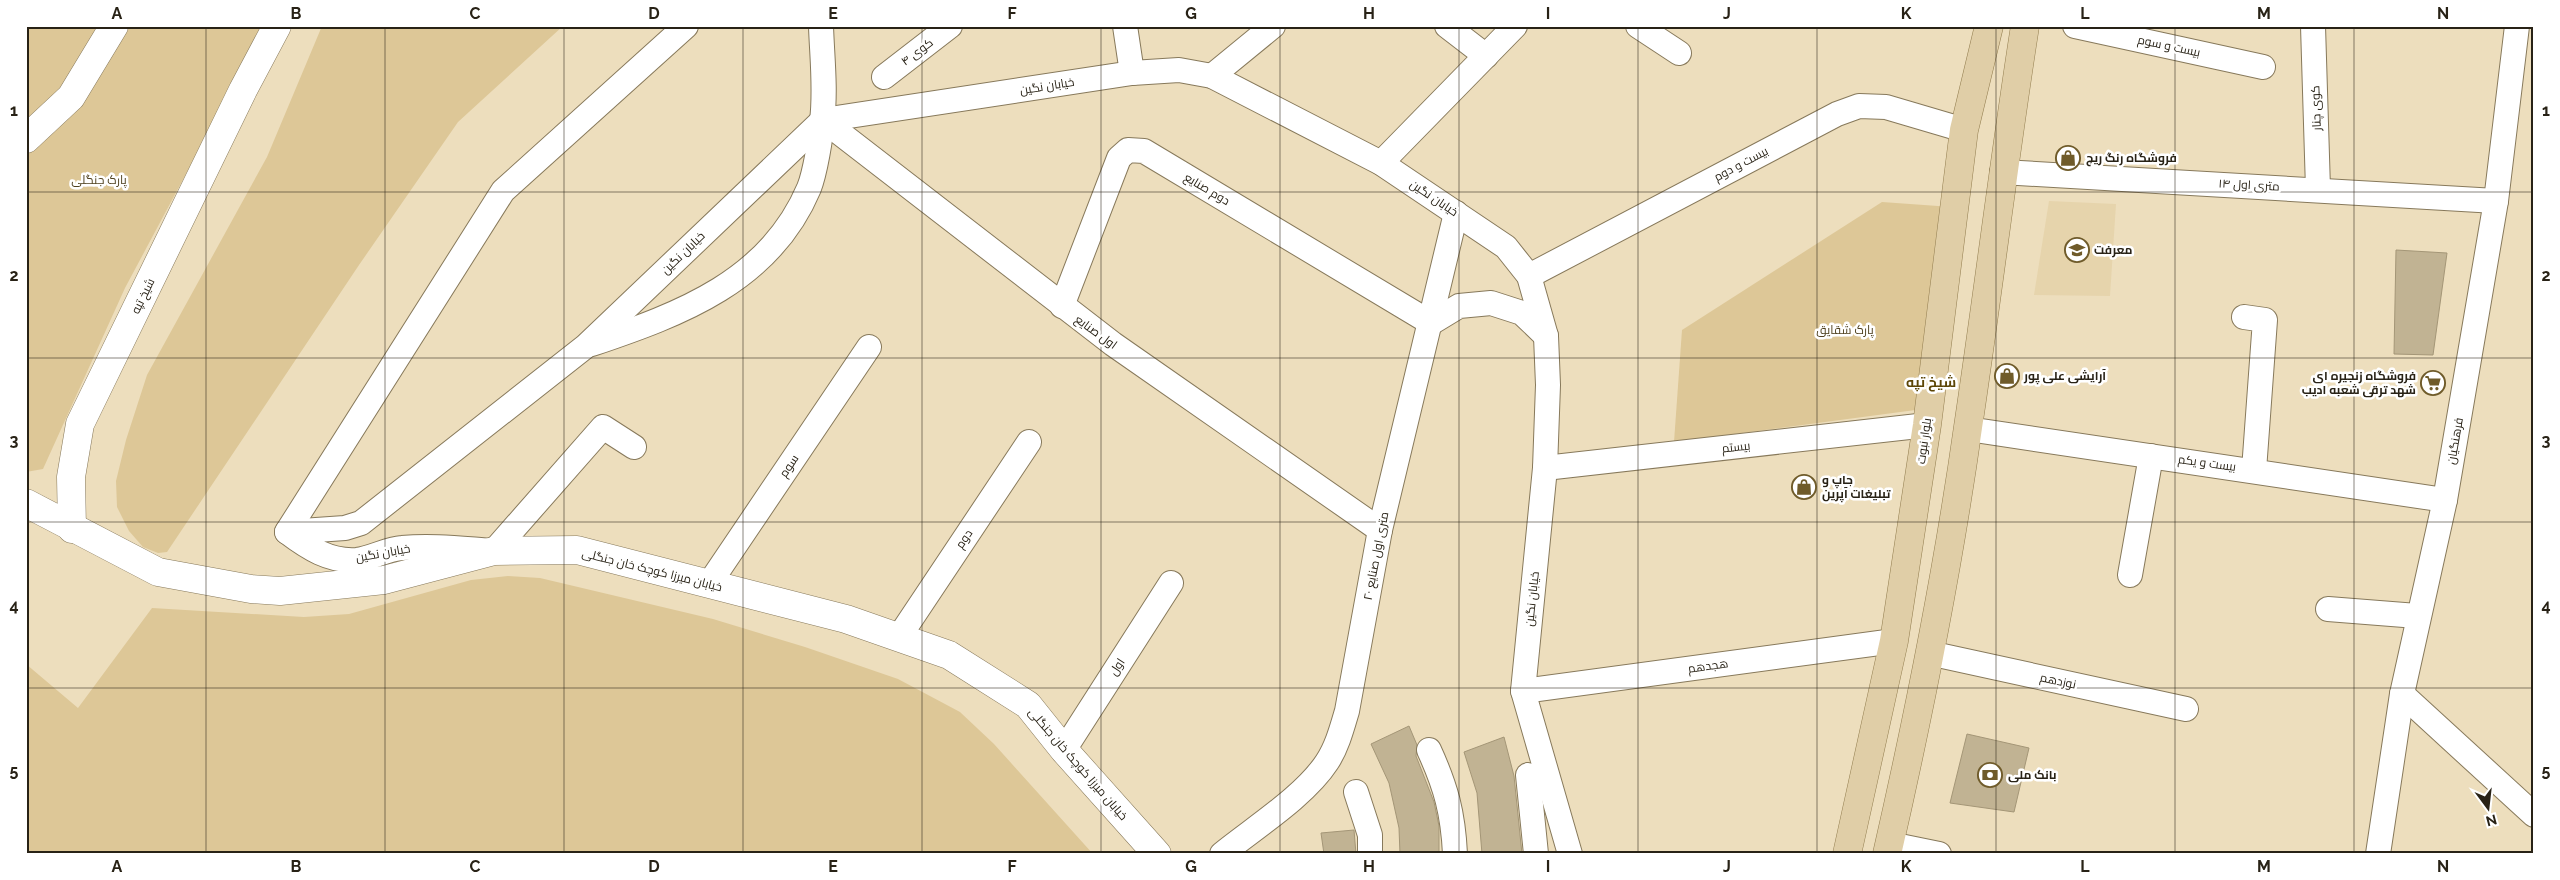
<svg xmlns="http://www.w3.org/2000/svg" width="2560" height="880" font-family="Raleway,Cairo,sans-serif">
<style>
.built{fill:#e6d4ac}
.green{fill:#ddc797}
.building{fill:#c1b393;stroke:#a49677}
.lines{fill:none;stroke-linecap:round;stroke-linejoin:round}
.minor-casing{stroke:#87795b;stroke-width:26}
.tertiary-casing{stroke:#87795b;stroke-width:29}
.primary-casing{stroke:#927d4f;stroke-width:29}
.minor{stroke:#fff;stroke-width:24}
.tertiary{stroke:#fff;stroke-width:28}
.primary{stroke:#e0cea7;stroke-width:28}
.grid{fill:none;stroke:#282216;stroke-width:1;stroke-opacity:0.55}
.labels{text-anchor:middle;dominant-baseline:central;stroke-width:5;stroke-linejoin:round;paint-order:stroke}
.street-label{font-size:12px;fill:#282216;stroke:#fff}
.poi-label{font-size:12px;font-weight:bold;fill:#282216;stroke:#fff;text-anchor:start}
.park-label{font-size:12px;fill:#4f411f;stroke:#fff}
.neighbourhood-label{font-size:14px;font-weight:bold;fill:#5d4607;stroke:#fff}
.neatline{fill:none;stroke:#282216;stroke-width:2}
.grid-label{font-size:16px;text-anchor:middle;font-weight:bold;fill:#282216}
</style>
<rect width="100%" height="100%" fill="#eddebd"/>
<!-- built -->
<polygon class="built" points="2049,201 2116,204 2110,296 2034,295"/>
<!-- green -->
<g class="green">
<polygon points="26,26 106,26 78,72 26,127"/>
<polygon points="130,26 265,26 125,288 43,469 26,472 26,148 74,105"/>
<polygon points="322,26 563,26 458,122 359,265 167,552 158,553 143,547 129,531 117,507 116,481 126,440 147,375 267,157"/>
<polygon points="1882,202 1952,207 1923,409 1674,442 1682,330"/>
<polygon points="508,576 540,578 713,619 805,647 898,679 960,712 994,744 1093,854 26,854 26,664 78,708 152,608 304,617 349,614 471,580"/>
</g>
<!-- building -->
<g class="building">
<polygon points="2396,250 2447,253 2433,355 2394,354"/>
<polygon points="1409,726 1417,745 1416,756 1434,802 1439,826 1439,854 1400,854 1399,828 1389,783 1371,744"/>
<polygon points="1967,734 2029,748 2014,812 1950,803"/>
<polygon points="1504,737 1514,776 1522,854 1482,854 1477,793 1464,752"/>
<polygon points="1354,830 1356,854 1324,854 1321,833"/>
</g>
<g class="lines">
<defs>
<g id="minor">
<polyline points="1125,26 1132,73"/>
<polyline points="1447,26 1486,56"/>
<polyline points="1638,26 1679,53"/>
<polyline points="2075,26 2263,67"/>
<polyline points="2313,26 2318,189"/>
<polyline points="1212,76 1273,26"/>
<polyline points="884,77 950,26"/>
<polyline points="823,120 1113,344 1380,530"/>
<polyline points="1381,163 1515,26"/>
<polyline points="2002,172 2496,201"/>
<polyline points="1529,276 1837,114 1859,106 1886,107 1964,130"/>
<polyline points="1062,306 1119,158 1128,150 1144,151 1431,323 1459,306 1491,303 1522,313 1546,336"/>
<polyline points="2244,317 2265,320 2254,470"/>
<path d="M592,344C681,314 770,281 809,188C815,173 821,137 822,121C826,90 822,57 821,26"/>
<polyline points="1968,429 2445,500"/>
<path d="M634,447L603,427L494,551C464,549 433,545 402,548C387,549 372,558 357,560C330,562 308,548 287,532L345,528L361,523L586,346L823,120L1132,73L1179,70L1212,76L1381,163L1506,247L1529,276L1546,336L1548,385L1545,468L1523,691L1570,854"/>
<polyline points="1545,468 1927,425"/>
<polyline points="287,532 503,191 686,26"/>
<polyline points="2130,575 2151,456"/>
<polyline points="709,584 869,347"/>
<polyline points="2328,609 2417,616"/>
<polyline points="899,637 1029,442"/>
<polyline points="1929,653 2186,709"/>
<polyline points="1523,691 1894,641"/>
<polyline points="2402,694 2534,815"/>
<polyline points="1064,750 1171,583"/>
<path d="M1429,750C1446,787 1453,813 1455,854"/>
<polyline points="1528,775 1536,854"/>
<polyline points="1356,792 1370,835 1370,854"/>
<polyline points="1890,844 1939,854"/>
<path d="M1222,854C1254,828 1305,796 1327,762C1337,747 1342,728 1347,711L1380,530L1456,213"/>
<polyline points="2378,854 2402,694 2445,500 2496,201 2517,26"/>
</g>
<g id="tertiary">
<polyline points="26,139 71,97 114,26"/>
<polyline points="26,503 158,572 251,589 280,591 384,580 494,551 577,550 846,619 949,655 1028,705 1064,750 1157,854"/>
<polyline points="72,529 71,477 80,424 243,90 277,26"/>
</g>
<g id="primary">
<polyline points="1847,854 1894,641 1927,425 1964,130 1989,26"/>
<path d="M1887,854C1919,714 1948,569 1968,427C1988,293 2004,160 2025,26"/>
</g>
</defs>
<!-- minor casing -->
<use href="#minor" class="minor-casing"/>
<!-- tertiary casing -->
<use href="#tertiary" class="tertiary-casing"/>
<!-- primary casing -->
<use href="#primary" class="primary-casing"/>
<!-- minor -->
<use href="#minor" class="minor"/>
<!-- tertiary -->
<use href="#tertiary" class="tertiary"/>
<!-- primary -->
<use href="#primary" class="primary"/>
</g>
<!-- grid -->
<path class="grid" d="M206,26V854M385,26V854M564,26V854M743,26V854M922,26V854M1101,26V854M1280,26V854M1459,26V854M1638,26V854M1817,26V854M1996,26V854M2175,26V854M2354,26V854M26,192H2534M26,358H2534M26,522H2534M26,688H2534"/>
<!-- icons -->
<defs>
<symbol id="shop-ring" viewBox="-11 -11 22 22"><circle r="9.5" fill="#fff" stroke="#6f5b2a" stroke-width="1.5"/><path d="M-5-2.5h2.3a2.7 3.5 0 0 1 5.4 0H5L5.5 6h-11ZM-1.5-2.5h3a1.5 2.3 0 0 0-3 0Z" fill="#6f5b2a"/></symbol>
<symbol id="school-ring" viewBox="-11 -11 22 22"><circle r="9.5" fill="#fff" stroke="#6f5b2a" stroke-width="1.5"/><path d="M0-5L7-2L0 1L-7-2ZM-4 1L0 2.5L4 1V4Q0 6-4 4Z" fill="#6f5b2a"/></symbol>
<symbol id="supermarket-ring" viewBox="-11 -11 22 22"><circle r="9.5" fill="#fff" stroke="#6f5b2a" stroke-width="1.5"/><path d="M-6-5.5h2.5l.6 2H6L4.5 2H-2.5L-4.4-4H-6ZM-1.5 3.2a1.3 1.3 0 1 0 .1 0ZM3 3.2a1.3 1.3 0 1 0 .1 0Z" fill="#6f5b2a"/></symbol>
<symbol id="bank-ring" viewBox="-11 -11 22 22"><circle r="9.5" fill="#fff" stroke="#6f5b2a" stroke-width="1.5"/><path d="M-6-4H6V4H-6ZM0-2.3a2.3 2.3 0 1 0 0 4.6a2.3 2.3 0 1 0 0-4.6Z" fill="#6f5b2a"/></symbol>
</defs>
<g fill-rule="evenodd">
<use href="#shop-ring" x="2054" y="144" width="28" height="28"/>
<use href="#school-ring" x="2063" y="236" width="28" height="28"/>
<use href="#shop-ring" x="1993" y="362" width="28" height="28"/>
<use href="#supermarket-ring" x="2419" y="369" width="28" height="28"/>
<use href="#shop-ring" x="1790" y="473" width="28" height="28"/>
<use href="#bank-ring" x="1976" y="761" width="28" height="28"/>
</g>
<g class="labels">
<!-- street labels -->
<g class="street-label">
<text transform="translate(2169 46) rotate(12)">بیست و سوم</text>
<text transform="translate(917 52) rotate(-37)">کوی ۴</text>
<text transform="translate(1047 86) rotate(-9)">خیابان نگین</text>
<text transform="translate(2316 108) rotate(-92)">کوی چنار</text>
<text transform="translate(1741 164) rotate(-28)">بیست و دوم</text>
<text transform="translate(2249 185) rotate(3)">۱۴ متری اول</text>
<text transform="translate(1207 189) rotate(31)">دوم صنایع</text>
<text transform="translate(1434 198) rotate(34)">خیابان نگین</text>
<text transform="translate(683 253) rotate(-44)">خیابان نگین</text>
<text transform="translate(143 296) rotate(-64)">شیخ تپه</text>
<text transform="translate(1096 332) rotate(36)">اول صنایع</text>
<text transform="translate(1924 441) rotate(-82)">بلوار نبوت</text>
<text transform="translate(2455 441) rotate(-80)">فرهنگیان</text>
<text transform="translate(1736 447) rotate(-6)">بیستم</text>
<text transform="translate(2207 463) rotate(8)">بیست و یکم</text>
<text transform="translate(789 466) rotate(-56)">سوم</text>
<text transform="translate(964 539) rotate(-56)">دوم</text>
<text transform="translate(383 553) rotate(-10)">خیابان نگین</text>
<text transform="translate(1376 556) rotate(-79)">۲۰ متری اول صنایع</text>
<text transform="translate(652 570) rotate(14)">خیابان میرزا کوچک خان جنگلی</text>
<text transform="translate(1532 599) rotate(-84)">خیابان نگین</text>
<text transform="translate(1708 666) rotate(-8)">هجدهم</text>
<text transform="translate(1117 667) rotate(-57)">اول</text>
<text transform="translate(2058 681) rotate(12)">نوزدهم</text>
<text transform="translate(1078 764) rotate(49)">خیابان میرزا کوچک خان جنگلی</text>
</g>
<!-- poi labels -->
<g class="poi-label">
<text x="2086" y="158">فروشگاه رنگ ریچ</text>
<text x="2094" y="250">معرفت</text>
<text x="2024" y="376">آرایشی علی پور</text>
<text x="2416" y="376" text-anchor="end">فروشگاه زنجیره ای<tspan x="2416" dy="14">شهد ترقی شعبه ادیب</tspan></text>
<text x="1822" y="480">چاپ و<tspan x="1822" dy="14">تبلیغات آپرین</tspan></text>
<text x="2008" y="775">بانک ملی</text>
</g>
<!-- park labels -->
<g class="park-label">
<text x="99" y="180">پارک جنگلی</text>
<text x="1845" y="330">پارک شقایق</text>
</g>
<!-- neighbourhood labels -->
<g class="neighbourhood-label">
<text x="1931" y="382">شیخ تپه</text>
</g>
</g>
<!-- border -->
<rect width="2560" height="880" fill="none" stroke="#ffffff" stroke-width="55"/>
<!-- north arrow -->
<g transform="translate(2488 808) rotate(165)" stroke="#ffffff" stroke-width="4" paint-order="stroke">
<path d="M0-4L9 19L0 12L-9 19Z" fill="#282216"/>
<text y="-8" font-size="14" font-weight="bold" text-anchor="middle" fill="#282216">N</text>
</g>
<rect x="28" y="28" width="2504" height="824" class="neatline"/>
<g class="grid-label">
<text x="117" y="19">A</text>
<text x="296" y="19">B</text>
<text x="475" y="19">C</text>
<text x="654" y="19">D</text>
<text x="833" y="19">E</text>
<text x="1012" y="19">F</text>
<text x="1191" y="19">G</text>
<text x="1369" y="19">H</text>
<text x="1548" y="19">I</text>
<text x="1727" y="19">J</text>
<text x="1906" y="19">K</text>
<text x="2085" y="19">L</text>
<text x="2264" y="19">M</text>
<text x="2443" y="19">N</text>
<text x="14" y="116">1</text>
<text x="2546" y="116">1</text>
<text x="14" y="281">2</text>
<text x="2546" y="281">2</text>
<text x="14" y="446">3</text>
<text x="2546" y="446">3</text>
<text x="14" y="611">4</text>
<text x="2546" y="611">4</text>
<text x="14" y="776">5</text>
<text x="2546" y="776">5</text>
<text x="117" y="872">A</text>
<text x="296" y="872">B</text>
<text x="475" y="872">C</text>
<text x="654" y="872">D</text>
<text x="833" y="872">E</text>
<text x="1012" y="872">F</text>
<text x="1191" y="872">G</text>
<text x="1369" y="872">H</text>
<text x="1548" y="872">I</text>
<text x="1727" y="872">J</text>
<text x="1906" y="872">K</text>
<text x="2085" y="872">L</text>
<text x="2264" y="872">M</text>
<text x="2443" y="872">N</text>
</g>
</svg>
